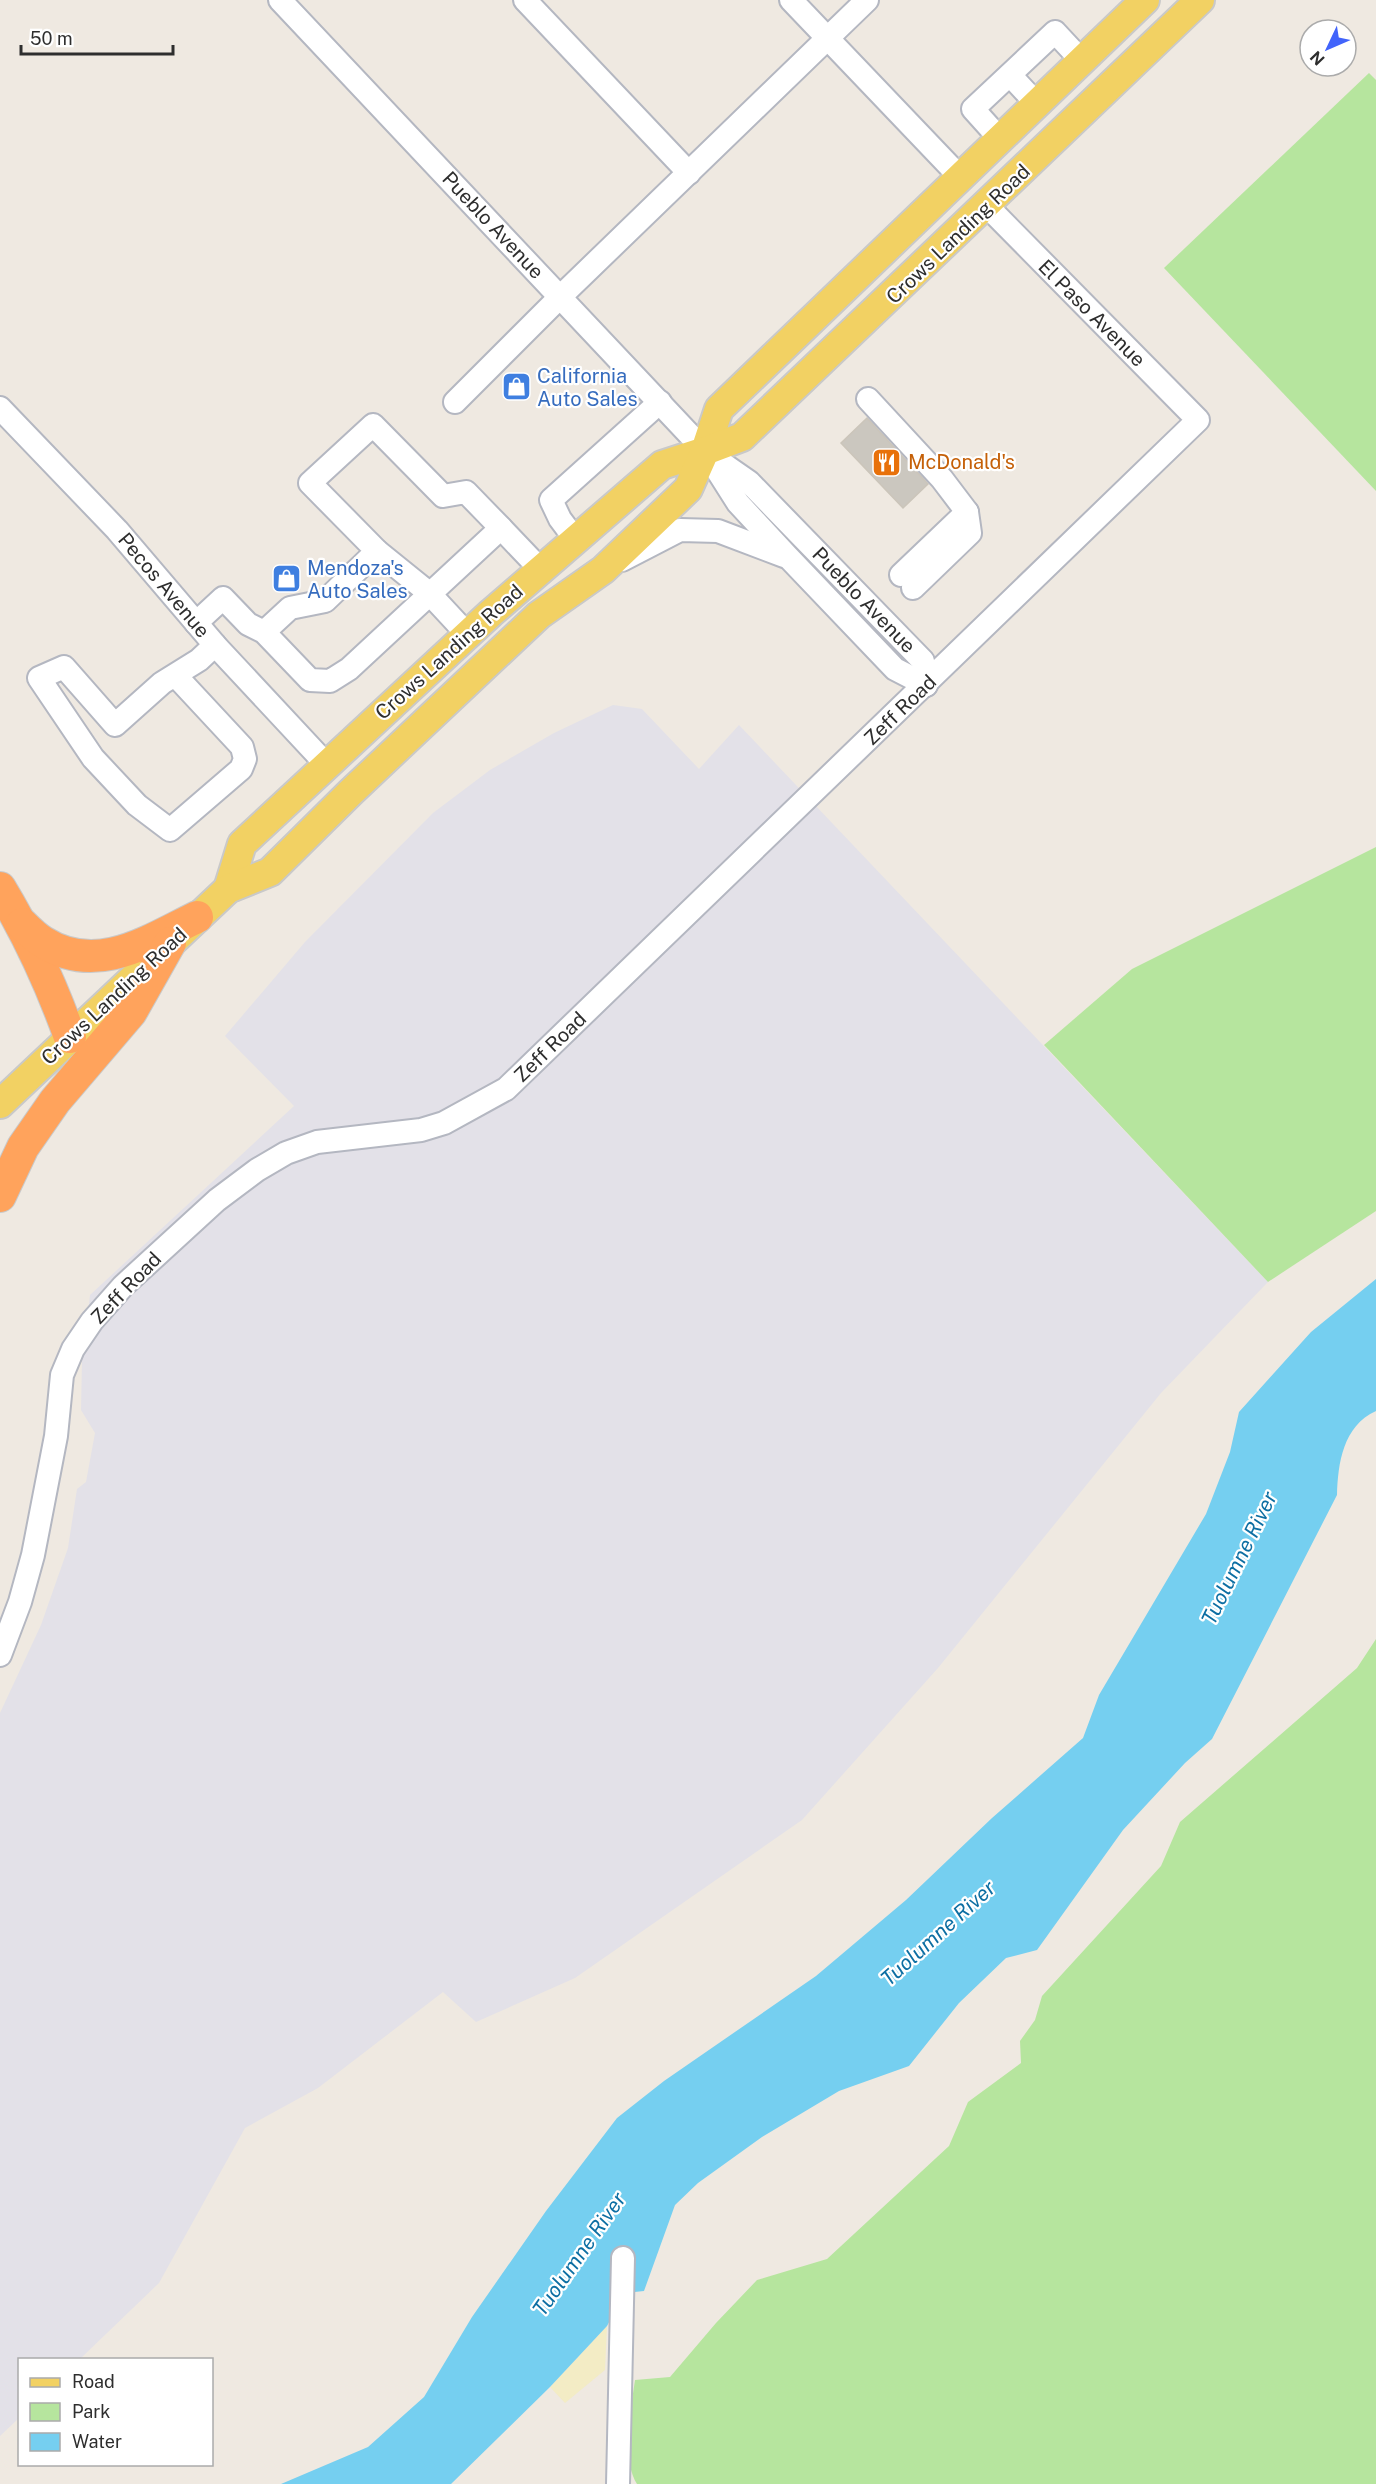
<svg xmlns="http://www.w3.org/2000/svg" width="1376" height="2484" font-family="'Public Sans',sans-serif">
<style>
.industrial{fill:#e3e1e8}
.green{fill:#b6e59e}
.sand{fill:#f3ecc5}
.water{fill:#75cff0}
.building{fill:#cbc7bf;stroke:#cbc5ba;stroke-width:1.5}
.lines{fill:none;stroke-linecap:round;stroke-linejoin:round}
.minor-casing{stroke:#b4b7c1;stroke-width:26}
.major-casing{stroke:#c9c9c9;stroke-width:32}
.highway-casing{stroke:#c9c9c9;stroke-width:34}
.minor{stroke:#fff;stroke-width:22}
.major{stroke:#f2d163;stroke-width:28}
.highway{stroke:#ffa35c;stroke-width:32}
.labels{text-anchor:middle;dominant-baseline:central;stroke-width:4.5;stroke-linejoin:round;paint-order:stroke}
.street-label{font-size:20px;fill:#2e2e2e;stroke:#fff}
.shop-label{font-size:20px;fill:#366cbe;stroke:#fff;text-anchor:start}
.food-label{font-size:20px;fill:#c56008;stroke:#fff;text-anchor:start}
.water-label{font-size:21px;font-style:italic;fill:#0d6fa3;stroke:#fff}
</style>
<rect width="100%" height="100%" fill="#efe9e1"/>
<!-- industrial -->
<polygon class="industrial" points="613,705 642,709 699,769 739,725 1268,1282 1161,1393 938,1668 802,1820 575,1978 476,2022 443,1992 318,2088 245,2128 159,2283 80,2359 20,2360 19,2418 0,2436 0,1713 41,1625 68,1548 77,1489 86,1482 95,1433 81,1410 82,1361 90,1295 294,1106 225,1036 305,942 433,813 490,770 554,733"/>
<!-- green -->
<g class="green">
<polygon points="1369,73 1376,80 1376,491 1164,268"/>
<polygon points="1376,847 1376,1211 1268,1282 1044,1045 1132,969"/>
<path d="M1376,1639V2484H637C621,2459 631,2408 635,2380L670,2377L716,2323L757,2280L827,2259L949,2146L968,2102L1021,2063L1020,2041L1035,2020L1042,1996L1161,1866L1180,1822L1357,1668Z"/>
</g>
<!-- sand -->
<polygon class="sand" points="607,2326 605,2370 565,2403 550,2387"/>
<!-- water -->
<path class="water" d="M1376,1279V1411C1343,1426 1338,1463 1337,1495L1212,1739L1185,1763L1123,1830L1037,1950L1006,1958L959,2003L909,2066L839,2091L762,2137L698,2183L675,2205L644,2291L625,2293L607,2326L550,2387L451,2484H281L368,2447L424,2397L472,2317L546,2211L617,2118L664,2081L816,1976L906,1900L992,1818L1083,1738L1099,1695L1206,1514L1230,1452L1239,1412L1311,1332Z"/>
<!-- building -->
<polygon class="building" points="867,418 928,484 903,508 841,443"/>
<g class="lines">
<defs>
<g id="minor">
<polyline points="280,0 705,451 738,503 788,557 895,669 926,685"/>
<polyline points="525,0 689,173"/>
<polyline points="791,0 960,177"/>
<polyline points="1010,75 1037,104"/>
<polyline points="1000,139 973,109 1055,32 1082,61"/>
<polyline points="868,399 942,479 967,512 901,575"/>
<polyline points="455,402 560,297 867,0"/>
<polyline points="0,408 117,530 215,645 326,764"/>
<polyline points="713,457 749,482 923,661 926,685"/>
<polyline points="501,528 541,570"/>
<polyline points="575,539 560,519 551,500 660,402"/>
<polyline points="377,551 429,593 468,635"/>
<polyline points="622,560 680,530 718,531 784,556"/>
<polyline points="913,588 970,533 967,512"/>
<polyline points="196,623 223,598 248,624 264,632 290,608 325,601 377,551 310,483 373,425 443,496 466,492 501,528 349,669 330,681 310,680 264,632"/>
<polyline points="175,675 242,747 245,759 241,769 170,830 137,805 93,758 39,678 64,667 115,725 162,683 199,660 215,645"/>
<polyline points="0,1655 20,1602 33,1555 56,1436 62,1375 73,1349 92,1321 123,1286 217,1200 257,1170 286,1153 317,1142 421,1130 444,1123 506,1089 1198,420 987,206"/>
<polyline points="618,2484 623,2258"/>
</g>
<g id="major">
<polyline points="228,889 242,844 491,613 662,465 705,451 719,409 1145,0"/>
<polyline points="0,1104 228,889 270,872 351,792 539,615 603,570 688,489 705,451 742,437 1200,0"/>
</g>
<g id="highway">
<path d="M0,888C29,936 51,984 70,1037"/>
<path d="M22,924C28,930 35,937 43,942C97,976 148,941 197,917"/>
<polyline points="0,1196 23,1147 55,1101 131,1012 170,943"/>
</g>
</defs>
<!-- minor casing -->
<use href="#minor" class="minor-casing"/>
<!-- major casing -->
<use href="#major" class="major-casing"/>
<!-- highway casing -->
<use href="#highway" class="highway-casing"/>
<!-- minor -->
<use href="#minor" class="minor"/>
<!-- major -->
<use href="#major" class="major"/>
<!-- highway -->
<use href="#highway" class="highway"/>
</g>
<!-- icons -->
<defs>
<symbol id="shop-square" viewBox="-11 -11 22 22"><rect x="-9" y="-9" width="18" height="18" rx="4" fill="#3f7fe0" stroke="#fff"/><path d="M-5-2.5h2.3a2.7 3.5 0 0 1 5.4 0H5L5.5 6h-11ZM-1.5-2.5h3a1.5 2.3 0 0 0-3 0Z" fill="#fff"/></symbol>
<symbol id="restaurant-square" viewBox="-11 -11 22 22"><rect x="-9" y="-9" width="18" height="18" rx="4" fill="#e8710a" stroke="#fff"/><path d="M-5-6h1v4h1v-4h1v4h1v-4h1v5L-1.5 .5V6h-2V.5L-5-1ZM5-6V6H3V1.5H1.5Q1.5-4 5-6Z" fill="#fff"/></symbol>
</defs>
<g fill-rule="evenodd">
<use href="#shop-square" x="500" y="370" width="33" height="33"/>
<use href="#restaurant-square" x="870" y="446" width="33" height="33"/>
<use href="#shop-square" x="270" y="562" width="33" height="33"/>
</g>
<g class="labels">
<!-- street labels -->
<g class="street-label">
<text transform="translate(493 225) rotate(47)">Pueblo Avenue</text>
<text transform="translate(958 234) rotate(-44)">Crows Landing Road</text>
<text transform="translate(1092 313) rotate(45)">El Paso Avenue</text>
<text transform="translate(164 585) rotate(50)">Pecos Avenue</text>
<text transform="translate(864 600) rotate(46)">Pueblo Avenue</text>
<text transform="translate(449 652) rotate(-42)">Crows Landing Road</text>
<text transform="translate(900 710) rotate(-44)">Zeff Road</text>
<text transform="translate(114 996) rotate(-43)">Crows Landing Road</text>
<text transform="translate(550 1047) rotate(-44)">Zeff Road</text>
<text transform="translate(126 1288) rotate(-46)">Zeff Road</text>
</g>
<!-- shop labels -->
<g class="shop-label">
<text x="537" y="376">California<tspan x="537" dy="23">Auto Sales</tspan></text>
<text x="307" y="568">Mendoza's<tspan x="307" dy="23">Auto Sales</tspan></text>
</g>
<!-- food labels -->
<g class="food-label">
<text x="908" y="462">McDonald's</text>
</g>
<!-- water labels -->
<g class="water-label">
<text transform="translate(1239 1558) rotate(-64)">Tuolumne River</text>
<text transform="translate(938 1933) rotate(-42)">Tuolumne River</text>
<text transform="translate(579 2254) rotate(-55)">Tuolumne River</text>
</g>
</g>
<!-- legend -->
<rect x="18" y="2358" width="195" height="108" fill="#ffffff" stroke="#ababab" stroke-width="1.5"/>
<rect x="30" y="2378" width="30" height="9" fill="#f2d163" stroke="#ababab" stroke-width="1.5"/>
<text x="72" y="2388" font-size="18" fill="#2e2e2e">Road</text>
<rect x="30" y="2403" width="30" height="18" fill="#b6e59e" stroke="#ababab" stroke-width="1.5"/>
<text x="72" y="2418" font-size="18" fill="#2e2e2e">Park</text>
<rect x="30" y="2433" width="30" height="18" fill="#75cff0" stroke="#ababab" stroke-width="1.5"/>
<text x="72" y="2448" font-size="18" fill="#2e2e2e">Water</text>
<!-- north arrow -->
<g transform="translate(1328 48) rotate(226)"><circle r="28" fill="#ffffff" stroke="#ababab" stroke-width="1.5"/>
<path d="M0-4.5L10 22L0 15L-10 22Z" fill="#4264fb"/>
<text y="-9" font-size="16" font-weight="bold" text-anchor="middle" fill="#2e2e2e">N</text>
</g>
<!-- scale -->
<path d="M21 45v9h152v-9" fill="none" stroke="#2e2e2e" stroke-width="3"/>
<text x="30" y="45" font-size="18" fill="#2e2e2e" stroke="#ffffff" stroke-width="4.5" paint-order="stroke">50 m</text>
</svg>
